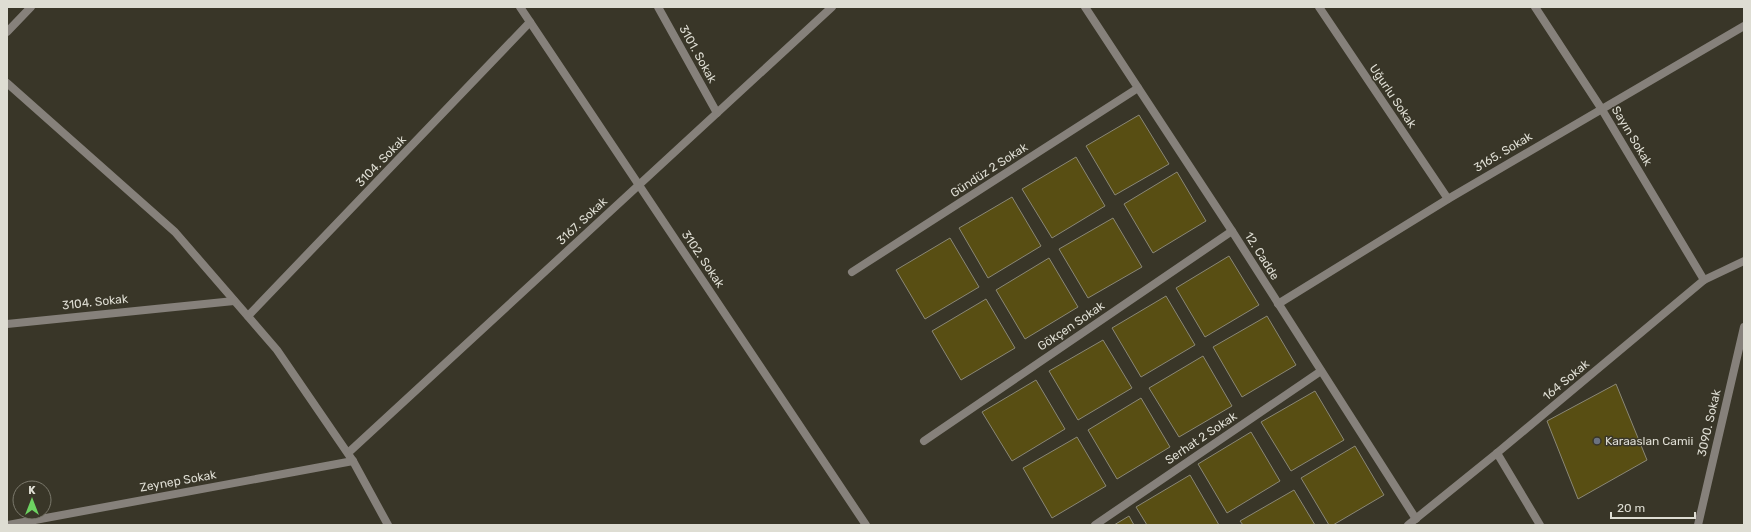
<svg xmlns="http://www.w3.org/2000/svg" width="1751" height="532" font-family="Rubik,sans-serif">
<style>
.building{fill:#584e13;stroke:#8a8776}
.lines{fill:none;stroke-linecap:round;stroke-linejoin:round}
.minor{stroke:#86817b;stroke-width:8}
.worship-dot{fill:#6b7280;stroke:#393628;stroke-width:1.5}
.labels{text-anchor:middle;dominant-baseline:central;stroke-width:3;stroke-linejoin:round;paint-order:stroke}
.street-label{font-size:12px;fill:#deddd3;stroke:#393628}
.poi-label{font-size:12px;fill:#deddd3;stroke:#393628;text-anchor:start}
</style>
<rect width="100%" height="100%" fill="#393628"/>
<!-- building -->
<g class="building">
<polygon points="1139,115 1169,164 1115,195 1086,146"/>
<polygon points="1076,157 1105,206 1052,238 1022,189"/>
<polygon points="1177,172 1206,221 1153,253 1124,204"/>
<polygon points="1012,197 1041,246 988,278 959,228"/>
<polygon points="1113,218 1142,267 1088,298 1059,249"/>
<polygon points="950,238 979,287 925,319 896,270"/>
<polygon points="1229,256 1259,305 1205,337 1176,288"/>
<polygon points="1049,258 1078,307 1025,339 996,290"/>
<polygon points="1166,296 1195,345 1141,377 1112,328"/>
<polygon points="986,299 1015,348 961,380 932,331"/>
<polygon points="1267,316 1296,365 1242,397 1213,347"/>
<polygon points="1103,340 1132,388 1078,420 1049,371"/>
<polygon points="1203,356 1232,406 1179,437 1149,388"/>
<polygon points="1036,380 1065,429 1012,461 982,412"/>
<polygon points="1616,384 1647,460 1578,499 1547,421"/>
<polygon points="1315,391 1344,440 1291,471 1261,422"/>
<polygon points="1141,398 1170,447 1117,479 1088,430"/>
<polygon points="1251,432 1280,481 1227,513 1198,464"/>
<polygon points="1077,437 1106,486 1052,518 1023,468"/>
<polygon points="1355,446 1384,495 1333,525 1329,525 1301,478"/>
<polygon points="1190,475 1219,525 1147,525 1136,507"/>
<polygon points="1294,490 1315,525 1243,525 1240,521"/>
<polygon points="1129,516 1134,525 1114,525"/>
</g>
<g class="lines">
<!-- minor -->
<g class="minor">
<polyline points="520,7 866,525"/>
<polyline points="658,7 717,113"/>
<polyline points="1085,7 1232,231 1416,519"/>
<polyline points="1319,7 1448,199"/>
<polyline points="1535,7 1601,108 1704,280"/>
<polyline points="7,32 31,7"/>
<polyline points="7,83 175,232 277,350 353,461 388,525"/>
<polyline points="852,272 1138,88"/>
<polyline points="1278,304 1448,199 1744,26"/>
<polyline points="248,316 530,22"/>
<polyline points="7,324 234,301"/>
<polyline points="924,441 1232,231"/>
<polyline points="348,453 832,7"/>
<polyline points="1497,453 1540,525"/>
<polyline points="8,525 353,461"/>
<polyline points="1095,525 1321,371"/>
<polyline points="1408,525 1497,453 1704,280 1744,261"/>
<polyline points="1698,525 1744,327"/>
</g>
</g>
<!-- markers -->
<circle class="worship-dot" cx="1597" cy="441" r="4"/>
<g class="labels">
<!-- street labels -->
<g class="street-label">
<text transform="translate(698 54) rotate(61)">3101. Sokak</text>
<text transform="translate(1393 96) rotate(56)">Uğurlu Sokak</text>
<text transform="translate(1632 136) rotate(59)">Sayın Sokak</text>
<text transform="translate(1503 152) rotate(-31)">3165. Sokak</text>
<text transform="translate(381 161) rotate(-46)">3104. Sokak</text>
<text transform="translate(989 170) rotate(-33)">Gündüz 2 Sokak</text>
<text transform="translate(582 221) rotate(-43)">3167. Sokak</text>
<text transform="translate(1262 256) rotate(58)">12. Cadde</text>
<text transform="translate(703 259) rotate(56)">3102. Sokak</text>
<text transform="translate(95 302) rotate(-6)">3104. Sokak</text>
<text transform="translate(1071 326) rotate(-34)">Gökçen Sokak</text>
<text transform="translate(1566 380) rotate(-40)">164 Sokak</text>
<text transform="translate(1709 423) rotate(-77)">3090. Sokak</text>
<text transform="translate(1201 438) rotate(-34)">Serhat 2 Sokak</text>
<text transform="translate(178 481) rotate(-10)">Zeynep Sokak</text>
</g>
<!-- poi labels -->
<g class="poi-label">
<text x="1605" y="441">Karaaslan Camii</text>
</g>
</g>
<!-- border -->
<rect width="1751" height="532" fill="none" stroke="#deddd3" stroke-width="16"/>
<!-- north arrow -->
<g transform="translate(32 500)"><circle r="19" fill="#393628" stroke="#7b796c"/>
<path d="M0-3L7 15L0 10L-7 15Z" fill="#6dd361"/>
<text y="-6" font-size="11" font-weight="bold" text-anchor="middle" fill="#deddd3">K</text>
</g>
<!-- scale -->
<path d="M1611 512v6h84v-6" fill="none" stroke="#deddd3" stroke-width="2"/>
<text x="1617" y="512" font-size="12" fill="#deddd3" stroke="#393628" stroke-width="3" paint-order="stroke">20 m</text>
</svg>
